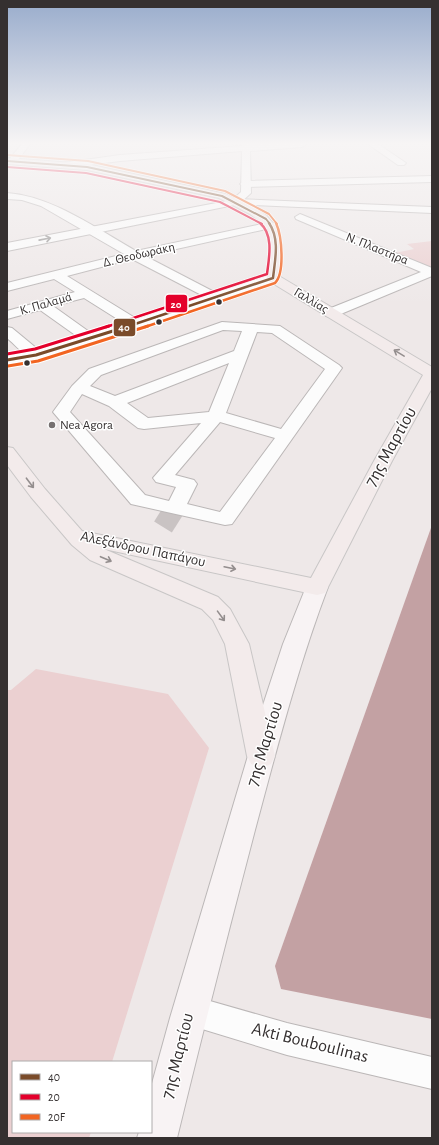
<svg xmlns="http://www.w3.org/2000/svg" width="439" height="1145" font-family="'Alegreya Sans',sans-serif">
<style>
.green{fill:#ebd0d1}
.water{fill:#c3a1a3}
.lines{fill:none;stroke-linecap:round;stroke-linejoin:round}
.pedestrian-tunnel{stroke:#c9c3c3;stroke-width:21;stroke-dasharray:21 10;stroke-linecap:butt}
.service-casing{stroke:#bbb7b7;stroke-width:2}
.pedestrian-casing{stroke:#bbb7b7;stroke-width:2}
.minor-casing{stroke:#bbb7b7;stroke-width:2}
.tertiary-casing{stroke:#bbb7b7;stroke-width:2}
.secondary-casing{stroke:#bbb7b7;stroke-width:2}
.primary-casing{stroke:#c8c6c6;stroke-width:2}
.service{fill:#fcfcfc;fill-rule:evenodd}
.pedestrian{fill:#fcfcfc;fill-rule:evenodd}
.minor{fill:#fcfcfc;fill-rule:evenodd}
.tertiary{fill:#fcfcfc;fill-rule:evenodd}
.secondary{fill:#f8f3f4;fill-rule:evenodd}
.primary{fill:#f3ebeb;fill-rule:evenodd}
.bus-1-far2-casing{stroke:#fff;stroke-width:3.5}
.bus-1-far1-casing{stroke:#fff;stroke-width:4}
.bus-1-casing{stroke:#fff;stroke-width:5}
.bus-2-far2-casing{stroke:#fff;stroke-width:3.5}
.bus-2-far1-casing{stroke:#fff;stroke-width:4}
.bus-2-casing{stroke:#fff;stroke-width:5}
.bus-3-far2-casing{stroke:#fff;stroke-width:3.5}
.bus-3-far1-casing{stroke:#fff;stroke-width:4}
.bus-3-casing{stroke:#fff;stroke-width:5}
.bus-1-far2{stroke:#7a4b2a;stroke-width:2}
.bus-1-far1{stroke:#7a4b2a;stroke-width:2.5}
.bus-1{stroke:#7a4b2a;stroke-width:3}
.bus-2-far2{stroke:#e4002b;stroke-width:2}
.bus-2-far1{stroke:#e4002b;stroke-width:2.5}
.bus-2{stroke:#e4002b;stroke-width:3}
.bus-3-far2{stroke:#f26522;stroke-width:2}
.bus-3-far1{stroke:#f26522;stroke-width:2.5}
.bus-3{stroke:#f26522;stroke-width:3}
.oneway{stroke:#989696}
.oneway2{stroke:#948e8e}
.bus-dot{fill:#353030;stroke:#fff;stroke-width:1.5}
.poi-dot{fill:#767070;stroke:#fff;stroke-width:1.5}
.labels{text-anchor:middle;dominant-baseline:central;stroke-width:3;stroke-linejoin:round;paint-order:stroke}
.far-street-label{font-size:13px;fill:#353030;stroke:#fff}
.far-poi-label{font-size:13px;fill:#353030;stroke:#fff;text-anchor:start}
.street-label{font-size:15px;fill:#353030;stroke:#fff}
.near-street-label{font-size:18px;fill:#353030;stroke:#fff}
.line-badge{stroke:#fff;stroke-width:1.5}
.badge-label{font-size:11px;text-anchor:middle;font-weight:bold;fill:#fff}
</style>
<rect width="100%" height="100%" fill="#eee8e8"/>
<!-- green -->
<g class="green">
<polygon points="432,241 432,268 395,253 414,249 407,244"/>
<polygon points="36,669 168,694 209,748 112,1062 13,1062 13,1132 91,1132 89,1138 7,1138 7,690 11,690"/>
</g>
<!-- water -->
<polygon class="water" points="432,525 432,1019 281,989 275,966"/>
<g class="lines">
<!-- pedestrian-tunnel -->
<polyline class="pedestrian-tunnel" points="163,527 175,508"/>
<defs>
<polygon id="service" points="189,995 287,1023 432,1057 432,1089 287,1055 189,1025 178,1021 174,1010 178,999"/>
<g id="pedestrian">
<polygon points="368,144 378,144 406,163 404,165 398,165"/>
<path d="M7,193C52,196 97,229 136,251L271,222L277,225L271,228L145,256L220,295L222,298L220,301L215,302L132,259L67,276L140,321L142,324L140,327L135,328L130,327L84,298L53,306L95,336L97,339L95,342L90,343L85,342L40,310L7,319V311L75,292L54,279L7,291V283L124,254L41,206L22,200L7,199Z"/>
<polygon points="235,199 432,207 432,213 231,204 230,202"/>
<polygon points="300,214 432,268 432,276 336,316 331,317 326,316 324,313 326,310 421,272 296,219 295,217"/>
<path d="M222,322L280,326L339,365L342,368L232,524L225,525L131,504L53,412L72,386L89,369ZM223,330L242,331L234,351L115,396L90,386L101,375ZM257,332L272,333L325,369L281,429L226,413ZM229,363L209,412L148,418L127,403ZM82,394L109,406L138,428L144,429L201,423L153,478L156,482L176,487L169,501L145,495L70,412ZM220,422L275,438L220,512L187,504L197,484L194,480L175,475Z"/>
<path d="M7,327L12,328L41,352L44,355L41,358C28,362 17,346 7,338Z"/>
</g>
<polygon id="minor" points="432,176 432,182 245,187 240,184 245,181"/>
<g id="tertiary">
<polygon points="22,144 30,144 15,164 9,164 7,162"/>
<polygon points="242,144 306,144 302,147 250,151 251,193 239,204 7,251 7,243 232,200 241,192 242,151 120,161 66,168 61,165 63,163 120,155 242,146"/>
<polygon points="273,274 277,275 279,278 277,281 95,342 41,358 7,365 7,355 34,351 85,336"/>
</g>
<path id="secondary" d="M317,579L325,581L328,587C298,666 277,748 255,830C228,933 202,1035 177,1138H137L139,1132H151V1087L170,1018L264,702L283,644L306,587L309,581Z"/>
<polygon id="primary" points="7,158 87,164 226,194 250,205 266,215 279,230 282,247 279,276 432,367 432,388 392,461 325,593 317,595 104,549 218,597 230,609 249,644 275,756 271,764 261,768 251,764 247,756 225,644 213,620 202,609 90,560 72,545 31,497 7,465 7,447 13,448 45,489 82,531 311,578 374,461 423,375 269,281 267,278 271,247 268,230 258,220 250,214 219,198 87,170 7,164"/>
</defs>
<!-- service casing -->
<use href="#service" class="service-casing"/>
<!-- pedestrian casing -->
<use href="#pedestrian" class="pedestrian-casing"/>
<!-- minor casing -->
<use href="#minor" class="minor-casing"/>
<!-- tertiary casing -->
<use href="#tertiary" class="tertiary-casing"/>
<!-- secondary casing -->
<use href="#secondary" class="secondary-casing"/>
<!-- primary casing -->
<use href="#primary" class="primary-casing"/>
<!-- service -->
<use href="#service" class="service"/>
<!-- pedestrian -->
<use href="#pedestrian" class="pedestrian"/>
<!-- minor -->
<use href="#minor" class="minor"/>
<!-- tertiary -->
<use href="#tertiary" class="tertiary"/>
<!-- secondary -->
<use href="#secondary" class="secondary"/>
<!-- primary -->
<use href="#primary" class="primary"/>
<defs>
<polyline id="bus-1-far2" points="7,161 87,167 222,196 266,219 270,224"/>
<path id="bus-1-far1" d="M126,327L273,278C275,260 280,239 269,223"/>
<polyline id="bus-1" points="7,360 36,355 129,326"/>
<polyline id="bus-2-far2" points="7,167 86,173 220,202 262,224"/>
<path id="bus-2-far1" d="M106,327L267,274C269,258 274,235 260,223"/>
<polyline id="bus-2" points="7,354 35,349 109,326"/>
<polyline id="bus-3-far2" points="7,155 88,161 225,191 269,214 277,224"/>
<path id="bus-3-far1" d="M145,327L275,283C285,273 282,236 276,223"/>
<polyline id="bus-3" points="8,366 38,361 148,326"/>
</defs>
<!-- bus-1-far2 casing -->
<use href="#bus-1-far2" class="bus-1-far2-casing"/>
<!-- bus-1-far1 casing -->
<use href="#bus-1-far1" class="bus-1-far1-casing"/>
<!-- bus-1 casing -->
<use href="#bus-1" class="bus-1-casing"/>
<!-- bus-2-far2 casing -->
<use href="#bus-2-far2" class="bus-2-far2-casing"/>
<!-- bus-2-far1 casing -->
<use href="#bus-2-far1" class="bus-2-far1-casing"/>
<!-- bus-2 casing -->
<use href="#bus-2" class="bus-2-casing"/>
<!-- bus-3-far2 casing -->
<use href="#bus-3-far2" class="bus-3-far2-casing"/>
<!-- bus-3-far1 casing -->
<use href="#bus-3-far1" class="bus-3-far1-casing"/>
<!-- bus-3 casing -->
<use href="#bus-3" class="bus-3-casing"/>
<!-- bus-1-far2 -->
<use href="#bus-1-far2" class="bus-1-far2"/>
<!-- bus-1-far1 -->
<use href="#bus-1-far1" class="bus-1-far1"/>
<!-- bus-1 -->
<use href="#bus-1" class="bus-1"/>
<!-- bus-2-far2 -->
<use href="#bus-2-far2" class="bus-2-far2"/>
<!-- bus-2-far1 -->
<use href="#bus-2-far1" class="bus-2-far1"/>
<!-- bus-2 -->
<use href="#bus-2" class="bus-2"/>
<!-- bus-3-far2 -->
<use href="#bus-3-far2" class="bus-3-far2"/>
<!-- bus-3-far1 -->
<use href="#bus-3-far1" class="bus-3-far1"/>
<!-- bus-3 -->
<use href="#bus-3" class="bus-3"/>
</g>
<!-- one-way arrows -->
<defs><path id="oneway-shaft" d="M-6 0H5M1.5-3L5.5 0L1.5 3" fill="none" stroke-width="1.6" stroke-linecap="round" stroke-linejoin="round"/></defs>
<use class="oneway" href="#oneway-shaft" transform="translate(45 239) rotate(-11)"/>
<g class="oneway2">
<use href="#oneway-shaft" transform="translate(399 353) rotate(-149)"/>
<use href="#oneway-shaft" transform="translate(30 483) rotate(53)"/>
<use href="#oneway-shaft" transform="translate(106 559) rotate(23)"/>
<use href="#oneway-shaft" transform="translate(230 568) rotate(12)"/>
<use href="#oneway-shaft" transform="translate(221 616) rotate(54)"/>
</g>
<!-- sky -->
<linearGradient id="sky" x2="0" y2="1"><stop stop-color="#99accc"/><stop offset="0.47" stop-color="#f7f5f5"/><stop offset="1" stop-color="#f7f5f5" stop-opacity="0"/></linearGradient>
<rect width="439" height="305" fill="url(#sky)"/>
<!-- markers -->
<g class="bus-dot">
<circle cx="219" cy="302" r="3.5"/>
<circle cx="159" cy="322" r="3.5"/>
<circle cx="27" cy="363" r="3.5"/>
</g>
<circle class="poi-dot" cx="52" cy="425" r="4"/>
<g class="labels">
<!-- far-street labels -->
<g class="far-street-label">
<text transform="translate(377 249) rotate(22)">Ν. Πλαστήρα</text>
<text transform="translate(139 255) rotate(-13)">Δ. Θεοδωράκη</text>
<text transform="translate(311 301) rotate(31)">Γαλλίας</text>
<text transform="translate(46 304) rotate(-16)">Κ. Παλαμά</text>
</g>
<!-- far-poi labels -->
<g class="far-poi-label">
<text x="60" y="425">Nea Agora</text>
</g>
<!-- street labels -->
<g class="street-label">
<text transform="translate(143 549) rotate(12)">Αλεξάνδρου Παπάγου</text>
</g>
<!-- near-street labels -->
<g class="near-street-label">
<text transform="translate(391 447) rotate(-61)">7ης Μαρτίου</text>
<text transform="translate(265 744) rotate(-73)">7ης Μαρτίου</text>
<text transform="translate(310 1043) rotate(14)">Akti Bouboulinas</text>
<text transform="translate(178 1056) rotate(-76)">7ης Μαρτίου</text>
</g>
</g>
<g class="line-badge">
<rect x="165" y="294" width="23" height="19" rx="4" fill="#e4002b"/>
<rect x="113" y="318" width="23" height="19" rx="4" fill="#7a4b2a"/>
</g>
<g class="badge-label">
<text x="176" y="308">20</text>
<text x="124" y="331">40</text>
</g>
<!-- border -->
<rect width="439" height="1145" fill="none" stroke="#353030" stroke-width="16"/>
<!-- legend -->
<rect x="12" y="1061" width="140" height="72" fill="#ffffff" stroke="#aeacac"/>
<rect x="20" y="1074" width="20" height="6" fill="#7a4b2a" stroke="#aeacac"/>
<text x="48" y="1081" font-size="12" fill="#353030">40</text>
<rect x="20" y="1094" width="20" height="6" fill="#e4002b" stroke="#aeacac"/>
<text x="48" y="1101" font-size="12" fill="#353030">20</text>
<rect x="20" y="1114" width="20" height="6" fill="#f26522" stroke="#aeacac"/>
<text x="48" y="1121" font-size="12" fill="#353030">20F</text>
</svg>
